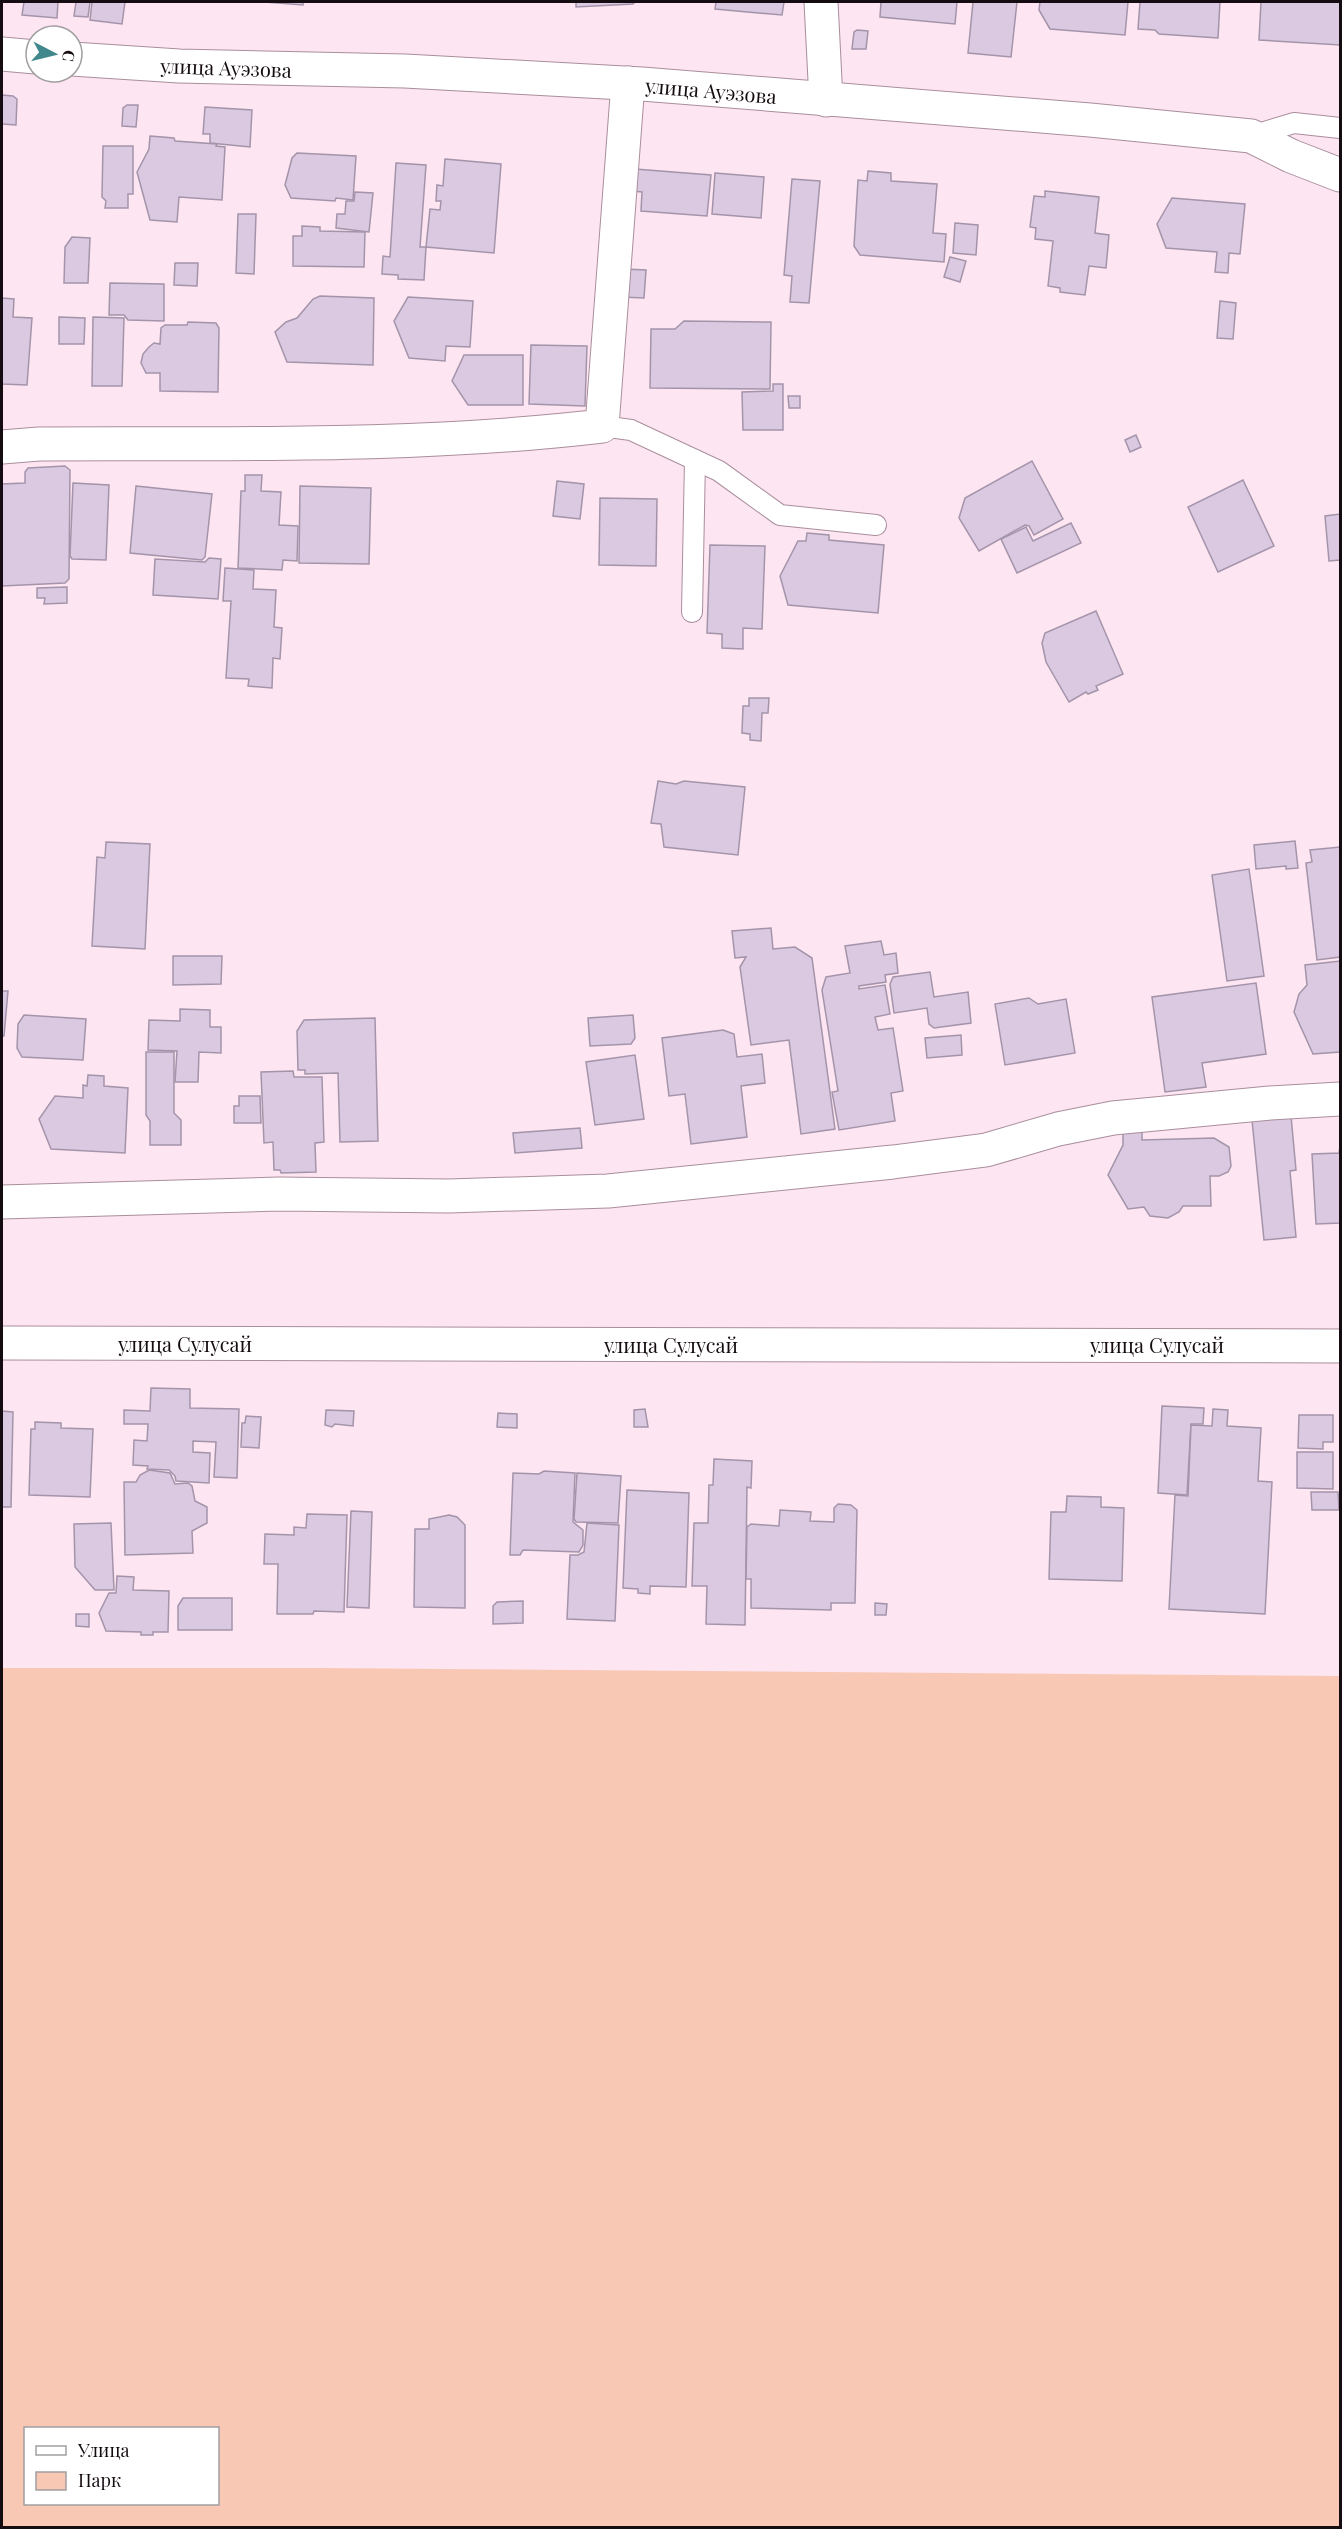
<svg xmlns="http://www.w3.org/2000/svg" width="1342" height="2529" font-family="'Playfair Display',serif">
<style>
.green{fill:#f8c8b4;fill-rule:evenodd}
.building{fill:#dac9e1;stroke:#a494aa;stroke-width:1.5}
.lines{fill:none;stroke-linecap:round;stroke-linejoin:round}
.service-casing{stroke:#a98e9c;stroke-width:22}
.minor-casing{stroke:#a98e9c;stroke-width:35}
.secondary-casing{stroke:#a98e9c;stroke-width:35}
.service{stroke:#fff;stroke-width:20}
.minor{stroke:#fff;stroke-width:33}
.secondary{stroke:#fff;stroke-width:33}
.labels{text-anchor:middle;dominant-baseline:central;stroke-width:4.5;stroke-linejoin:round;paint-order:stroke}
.street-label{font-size:20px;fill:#150c11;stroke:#fff}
</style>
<rect width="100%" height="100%" fill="#fde5f1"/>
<!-- green -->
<path class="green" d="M2,1668H317L1340,1676V2527H2ZM26,2428H218V2504H26Z"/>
<!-- building -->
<g class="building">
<polygon points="24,2 58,2 57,18 22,15"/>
<polygon points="76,2 90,2 88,17 74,16"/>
<polygon points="92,2 125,2 122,24 90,20"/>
<polygon points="264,2 303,2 303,5"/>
<polygon points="576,2 635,2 633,4 576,7"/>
<polygon points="716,2 784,2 782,15 715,9"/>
<polygon points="881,2 957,2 955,24 880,17"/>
<polygon points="973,2 1017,2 1011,57 968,53"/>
<polygon points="1040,2 1128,2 1125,35 1050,29 1039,10"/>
<polygon points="1140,2 1220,2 1218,38 1159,34 1155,30 1138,29"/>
<polygon points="1261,2 1340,2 1340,45 1259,40"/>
<polygon points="857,30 868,31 866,49 852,49 854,32"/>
<polygon points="2,95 13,96 17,99 16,125 2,124"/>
<polygon points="127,105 138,105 136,127 122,126 123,108"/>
<polygon points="205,107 252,110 250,147 210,143 210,134 203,134"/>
<polygon points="150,136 174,138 175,141 217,144 216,146 225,147 222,200 179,197 177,222 150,220 137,172 149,149"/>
<polygon points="103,146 133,146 133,194 128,194 128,208 105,208 106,201 102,197"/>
<polygon points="297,153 356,156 353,200 336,198 335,201 291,198 285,185 292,158"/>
<polygon points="445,159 501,164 494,253 426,247 430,209 440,210 441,201 436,201 437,185 443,186"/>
<polygon points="396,163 426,165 420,247 426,247 424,280 398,279 398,275 382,274 383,256 390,257"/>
<polygon points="635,169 711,175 707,216 641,211 642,192 633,191"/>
<polygon points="868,171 891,173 891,181 937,184 933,233 946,234 944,262 860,255 854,246 858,180 867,181"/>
<polygon points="715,173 764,177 761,218 712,214"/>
<polygon points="792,179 820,181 809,303 790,302 792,276 784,275"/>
<polygon points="1045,191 1099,197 1095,233 1109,235 1106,268 1089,266 1085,295 1060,292 1060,288 1048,286 1053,241 1035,239 1036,228 1030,227 1034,196 1045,197"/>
<polygon points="355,192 373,193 369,232 336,228 337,214 345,214 346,201 354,201"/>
<polygon points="1172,198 1245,204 1240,254 1229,253 1228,273 1215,272 1217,252 1166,248 1157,224"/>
<polygon points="238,214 256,214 254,274 236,273"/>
<polygon points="955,223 978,225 976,255 953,253"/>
<polygon points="302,226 320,227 320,231 365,232 364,267 293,266 293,236 302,236"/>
<polygon points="72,237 90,238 88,283 64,283 65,247"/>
<polygon points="950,257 966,261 960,282 944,277"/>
<polygon points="175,263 198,263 197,286 174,285"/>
<polygon points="624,269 646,270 644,298 622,297"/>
<polygon points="110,283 164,284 164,321 128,320 124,315 109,315"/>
<polygon points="320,296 374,298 373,365 287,362 275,332 286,322 297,318 313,299"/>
<polygon points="408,297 473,301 470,347 446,346 445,361 409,358 394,321"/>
<polygon points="2,298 14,299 13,317 32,318 27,385 2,384"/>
<polygon points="1220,301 1236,303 1233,339 1217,338"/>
<polygon points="59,317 85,318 84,344 59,344"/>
<polygon points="93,317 124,318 122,386 92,386"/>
<polygon points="684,321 771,322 770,389 650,388 651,329 675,329"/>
<polygon points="188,322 216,323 219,328 218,392 160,391 160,373 146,373 141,363 143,354 149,347 154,343 160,344 161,328 165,325 187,325"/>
<polygon points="531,345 587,346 585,406 529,404"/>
<polygon points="464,355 523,355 523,405 468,405 452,381"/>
<polygon points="773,384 783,384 783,430 743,430 742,392 773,391"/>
<polygon points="788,396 800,396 800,408 789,408"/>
<polygon points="1136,435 1141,447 1130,452 1125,440"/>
<polygon points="1032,461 1063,519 1034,535 1029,526 1025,525 979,551 959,518 965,498"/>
<polygon points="65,466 70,470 69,579 65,583 2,586 2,484 25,483 25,472 28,468"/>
<polygon points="245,475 262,475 261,491 281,492 279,525 298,526 297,561 283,560 282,570 238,568 241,491 245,491"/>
<polygon points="1243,480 1274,546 1218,572 1188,507"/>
<polygon points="557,481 584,484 580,519 553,516"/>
<polygon points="73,483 109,485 106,560 72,559 70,556"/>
<polygon points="136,486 212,494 205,557 202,560 130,553"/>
<polygon points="300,486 371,488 369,564 299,563"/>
<polygon points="600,498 657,499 656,566 599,565"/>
<polygon points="1340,514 1340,560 1329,561 1325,516"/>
<polygon points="1071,523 1081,543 1017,573 1001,539 1026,527 1033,541"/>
<polygon points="807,533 829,535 829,540 884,545 878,613 788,605 780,576 798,541 806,541"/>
<polygon points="710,545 765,546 762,629 743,628 743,649 722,648 722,634 707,633"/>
<polygon points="209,558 221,559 218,599 153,595 155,559 205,562"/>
<polygon points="225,568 254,570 253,589 276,590 274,627 282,628 280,659 273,658 272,688 248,686 249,679 226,678 231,601 223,601"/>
<polygon points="67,587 67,603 44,604 45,598 37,598 37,588"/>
<polygon points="1096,611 1123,674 1096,686 1098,690 1088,694 1086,692 1069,702 1046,662 1042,643 1045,633"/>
<polygon points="749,698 769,698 768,713 762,713 761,741 750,740 750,734 742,733 743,706 749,706"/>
<polygon points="658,781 676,784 684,781 745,787 738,855 664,847 661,824 651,823"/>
<polygon points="1295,841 1298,868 1286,869 1286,866 1256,869 1254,845"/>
<polygon points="106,842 150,844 145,949 92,946 97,857 105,858"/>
<polygon points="1340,847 1340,957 1317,960 1306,863 1312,862 1310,850"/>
<polygon points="1249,869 1264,976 1227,981 1212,875"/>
<polygon points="771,928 773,949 795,947 812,958 835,1129 801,1134 789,1040 751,1045 740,967 746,957 735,958 732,931"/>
<polygon points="881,941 884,955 896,953 898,973 885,975 886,982 859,986 859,989 885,985 890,1014 875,1017 878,1030 893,1028 903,1091 891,1093 895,1121 839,1130 832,1092 838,1091 822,990 826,977 850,973 845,946"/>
<polygon points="173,956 222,956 221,984 173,985"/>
<polygon points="1340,961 1340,1052 1313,1054 1294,1012 1299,994 1307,985 1305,965"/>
<polygon points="930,972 934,997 968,992 971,1023 934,1028 929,1024 927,1008 894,1013 890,984 893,977"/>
<polygon points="1256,983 1266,1054 1202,1063 1206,1087 1165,1092 1152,997"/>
<polygon points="2,991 8,991 4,1036 2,1036"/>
<polygon points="1029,998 1038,1004 1066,999 1075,1053 1005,1065 995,1004"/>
<polygon points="180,1009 210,1010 210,1027 221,1027 221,1053 199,1052 198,1082 175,1082 177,1051 148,1050 149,1020 180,1021"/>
<polygon points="24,1015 86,1019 83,1060 22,1057 17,1048 18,1024"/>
<polygon points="633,1015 635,1038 631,1044 590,1046 588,1018"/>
<polygon points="375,1018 378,1141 340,1142 338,1073 305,1074 305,1070 298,1070 297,1031 304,1020"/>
<polygon points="723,1030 734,1034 737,1057 762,1054 765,1083 741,1086 747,1137 691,1144 685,1094 669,1096 662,1038"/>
<polygon points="961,1035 962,1055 927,1058 925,1038"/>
<polygon points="146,1052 174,1052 174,1113 181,1120 181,1145 150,1145 150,1121 146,1115"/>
<polygon points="635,1055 644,1119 595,1125 586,1062"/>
<polygon points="293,1071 294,1077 322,1077 324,1142 315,1143 316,1172 281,1173 280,1170 274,1170 273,1142 264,1143 261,1072"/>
<polygon points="88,1075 104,1076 104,1086 128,1088 125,1153 51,1149 39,1119 55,1096 83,1098 83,1085 87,1086"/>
<polygon points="239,1096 260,1096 261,1123 234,1123 234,1106 239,1106"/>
<polygon points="1291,1116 1296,1170 1290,1171 1296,1237 1264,1240 1252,1120"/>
<polygon points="580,1128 582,1148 515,1153 513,1133"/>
<polygon points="1123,1128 1142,1128 1142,1140 1214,1138 1229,1147 1231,1166 1228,1172 1219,1176 1210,1176 1211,1206 1183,1206 1179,1212 1168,1218 1150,1216 1144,1207 1128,1209 1108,1175 1123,1145"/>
<polygon points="1340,1146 1340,1223 1316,1224 1312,1154 1339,1153"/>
<polygon points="151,1388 190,1389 190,1408 239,1409 237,1478 214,1477 216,1442 193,1441 193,1452 210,1453 209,1483 176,1481 175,1476 169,1470 147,1469 148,1466 133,1465 134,1440 147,1441 148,1424 124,1424 124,1410 150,1411"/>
<polygon points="1162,1406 1204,1408 1203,1424 1191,1424 1187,1495 1158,1493"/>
<polygon points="645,1409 648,1427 634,1427 634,1410"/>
<polygon points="1213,1409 1228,1410 1227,1426 1261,1428 1258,1481 1272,1482 1265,1614 1169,1609 1175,1495 1188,1496 1191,1425 1212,1426"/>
<polygon points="326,1410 354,1411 353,1426 335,1424 332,1427 325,1425"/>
<polygon points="2,1411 13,1412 11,1507 2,1507"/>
<polygon points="498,1413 517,1414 517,1428 497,1427"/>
<polygon points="1299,1415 1333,1415 1333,1442 1323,1442 1323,1449 1298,1448"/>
<polygon points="246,1416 261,1417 259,1448 241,1447 242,1423 245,1423"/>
<polygon points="35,1422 61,1423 61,1428 93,1429 90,1497 29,1495 31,1429 35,1429"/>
<polygon points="1297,1452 1333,1452 1333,1489 1297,1488"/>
<polygon points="714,1459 752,1461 751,1488 747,1487 745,1625 706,1624 707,1586 692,1586 694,1523 708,1523 709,1485 713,1485"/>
<polygon points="149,1470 170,1473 175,1484 188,1483 192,1486 195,1501 207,1507 207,1523 192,1531 193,1553 125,1555 124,1482 136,1482 140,1475"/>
<polygon points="544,1471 575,1473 573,1522 583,1530 583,1545 579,1552 523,1550 520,1555 510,1555 513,1473 539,1474"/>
<polygon points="577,1473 621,1476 618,1523 576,1522 574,1519"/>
<polygon points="627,1490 689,1493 686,1587 650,1586 650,1594 638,1593 638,1589 623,1588"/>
<polygon points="1311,1492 1338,1492 1339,1510 1312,1510"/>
<polygon points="1067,1496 1101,1497 1101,1507 1124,1508 1122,1581 1049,1579 1051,1512 1066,1512"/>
<polygon points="838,1504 851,1505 857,1510 855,1603 831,1603 831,1610 751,1608 751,1579 746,1579 747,1527 751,1524 779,1526 780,1510 811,1512 810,1521 834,1522 834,1508"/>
<polygon points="351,1511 372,1512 369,1608 347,1607"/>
<polygon points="307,1514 347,1515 344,1612 314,1611 313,1614 277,1614 278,1564 264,1564 265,1534 294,1535 294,1527 306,1528"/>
<polygon points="449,1515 457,1517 465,1525 465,1608 414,1607 415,1529 429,1529 429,1519"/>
<polygon points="111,1523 114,1590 95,1590 75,1567 74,1524"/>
<polygon points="587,1523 619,1525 615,1621 567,1619 570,1555 578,1555 584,1552"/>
<polygon points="117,1576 134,1577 133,1590 169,1591 168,1632 153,1632 153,1635 141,1635 141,1632 106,1631 99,1613 109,1593 116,1593"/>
<polygon points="183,1598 232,1598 232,1630 178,1630 178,1606"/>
<polygon points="523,1601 523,1623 493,1624 493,1606 497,1602"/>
<polygon points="875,1603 887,1604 886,1615 875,1615"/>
<polygon points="76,1614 89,1614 89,1627 76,1626"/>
</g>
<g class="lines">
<defs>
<g id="service">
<polyline points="1251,136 1294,123 1340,128"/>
<polyline points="602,426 631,430 719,471 780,515 876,525"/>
<polyline points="692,612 695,460"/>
</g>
<g id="minor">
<polyline points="821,2 826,100"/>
<polyline points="2,54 36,57"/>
<polyline points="72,59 179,66 405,71 642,84 1090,120 1251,136 1291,156 1340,175"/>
<path d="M2,447L39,444C227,443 415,448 602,426L628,83"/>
<polyline points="2,1202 279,1194 449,1196 608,1191 893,1162 986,1150 1058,1129 1113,1118 1270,1103 1340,1099"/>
</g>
<polyline id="secondary" points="2,1343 1340,1346"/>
</defs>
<!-- service casing -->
<use href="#service" class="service-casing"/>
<!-- minor casing -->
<use href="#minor" class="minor-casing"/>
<!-- secondary casing -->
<use href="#secondary" class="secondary-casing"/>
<!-- service -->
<use href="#service" class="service"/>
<!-- minor -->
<use href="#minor" class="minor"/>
<!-- secondary -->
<use href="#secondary" class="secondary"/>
</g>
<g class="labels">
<!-- street labels -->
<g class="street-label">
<text transform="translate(226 67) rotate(2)">улица Ауэзова</text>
<text transform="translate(711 90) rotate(5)">улица Ауэзова</text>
<text x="185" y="1343">улица Сулусай</text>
<text x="671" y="1344">улица Сулусай</text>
<text x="1157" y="1344">улица Сулусай</text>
</g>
</g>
<!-- border -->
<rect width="1342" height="2529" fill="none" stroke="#150c11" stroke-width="6"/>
<!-- legend -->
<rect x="24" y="2427" width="195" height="78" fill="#ffffff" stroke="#a19ea0" stroke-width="1.5"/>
<rect x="36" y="2446" width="30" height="9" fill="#ffffff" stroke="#a19ea0" stroke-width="1.5"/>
<text x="78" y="2457" font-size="18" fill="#150c11">Улица</text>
<rect x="36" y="2472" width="30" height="18" fill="#f8c8b4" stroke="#a19ea0" stroke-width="1.5"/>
<text x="78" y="2487" font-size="18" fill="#150c11">Парк</text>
<!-- north arrow -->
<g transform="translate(54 54) rotate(97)"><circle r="28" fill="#ffffff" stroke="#a19ea0" stroke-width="1.5"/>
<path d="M0-4.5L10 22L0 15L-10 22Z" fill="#40888b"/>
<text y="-9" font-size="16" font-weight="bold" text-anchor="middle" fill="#150c11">С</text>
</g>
</svg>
